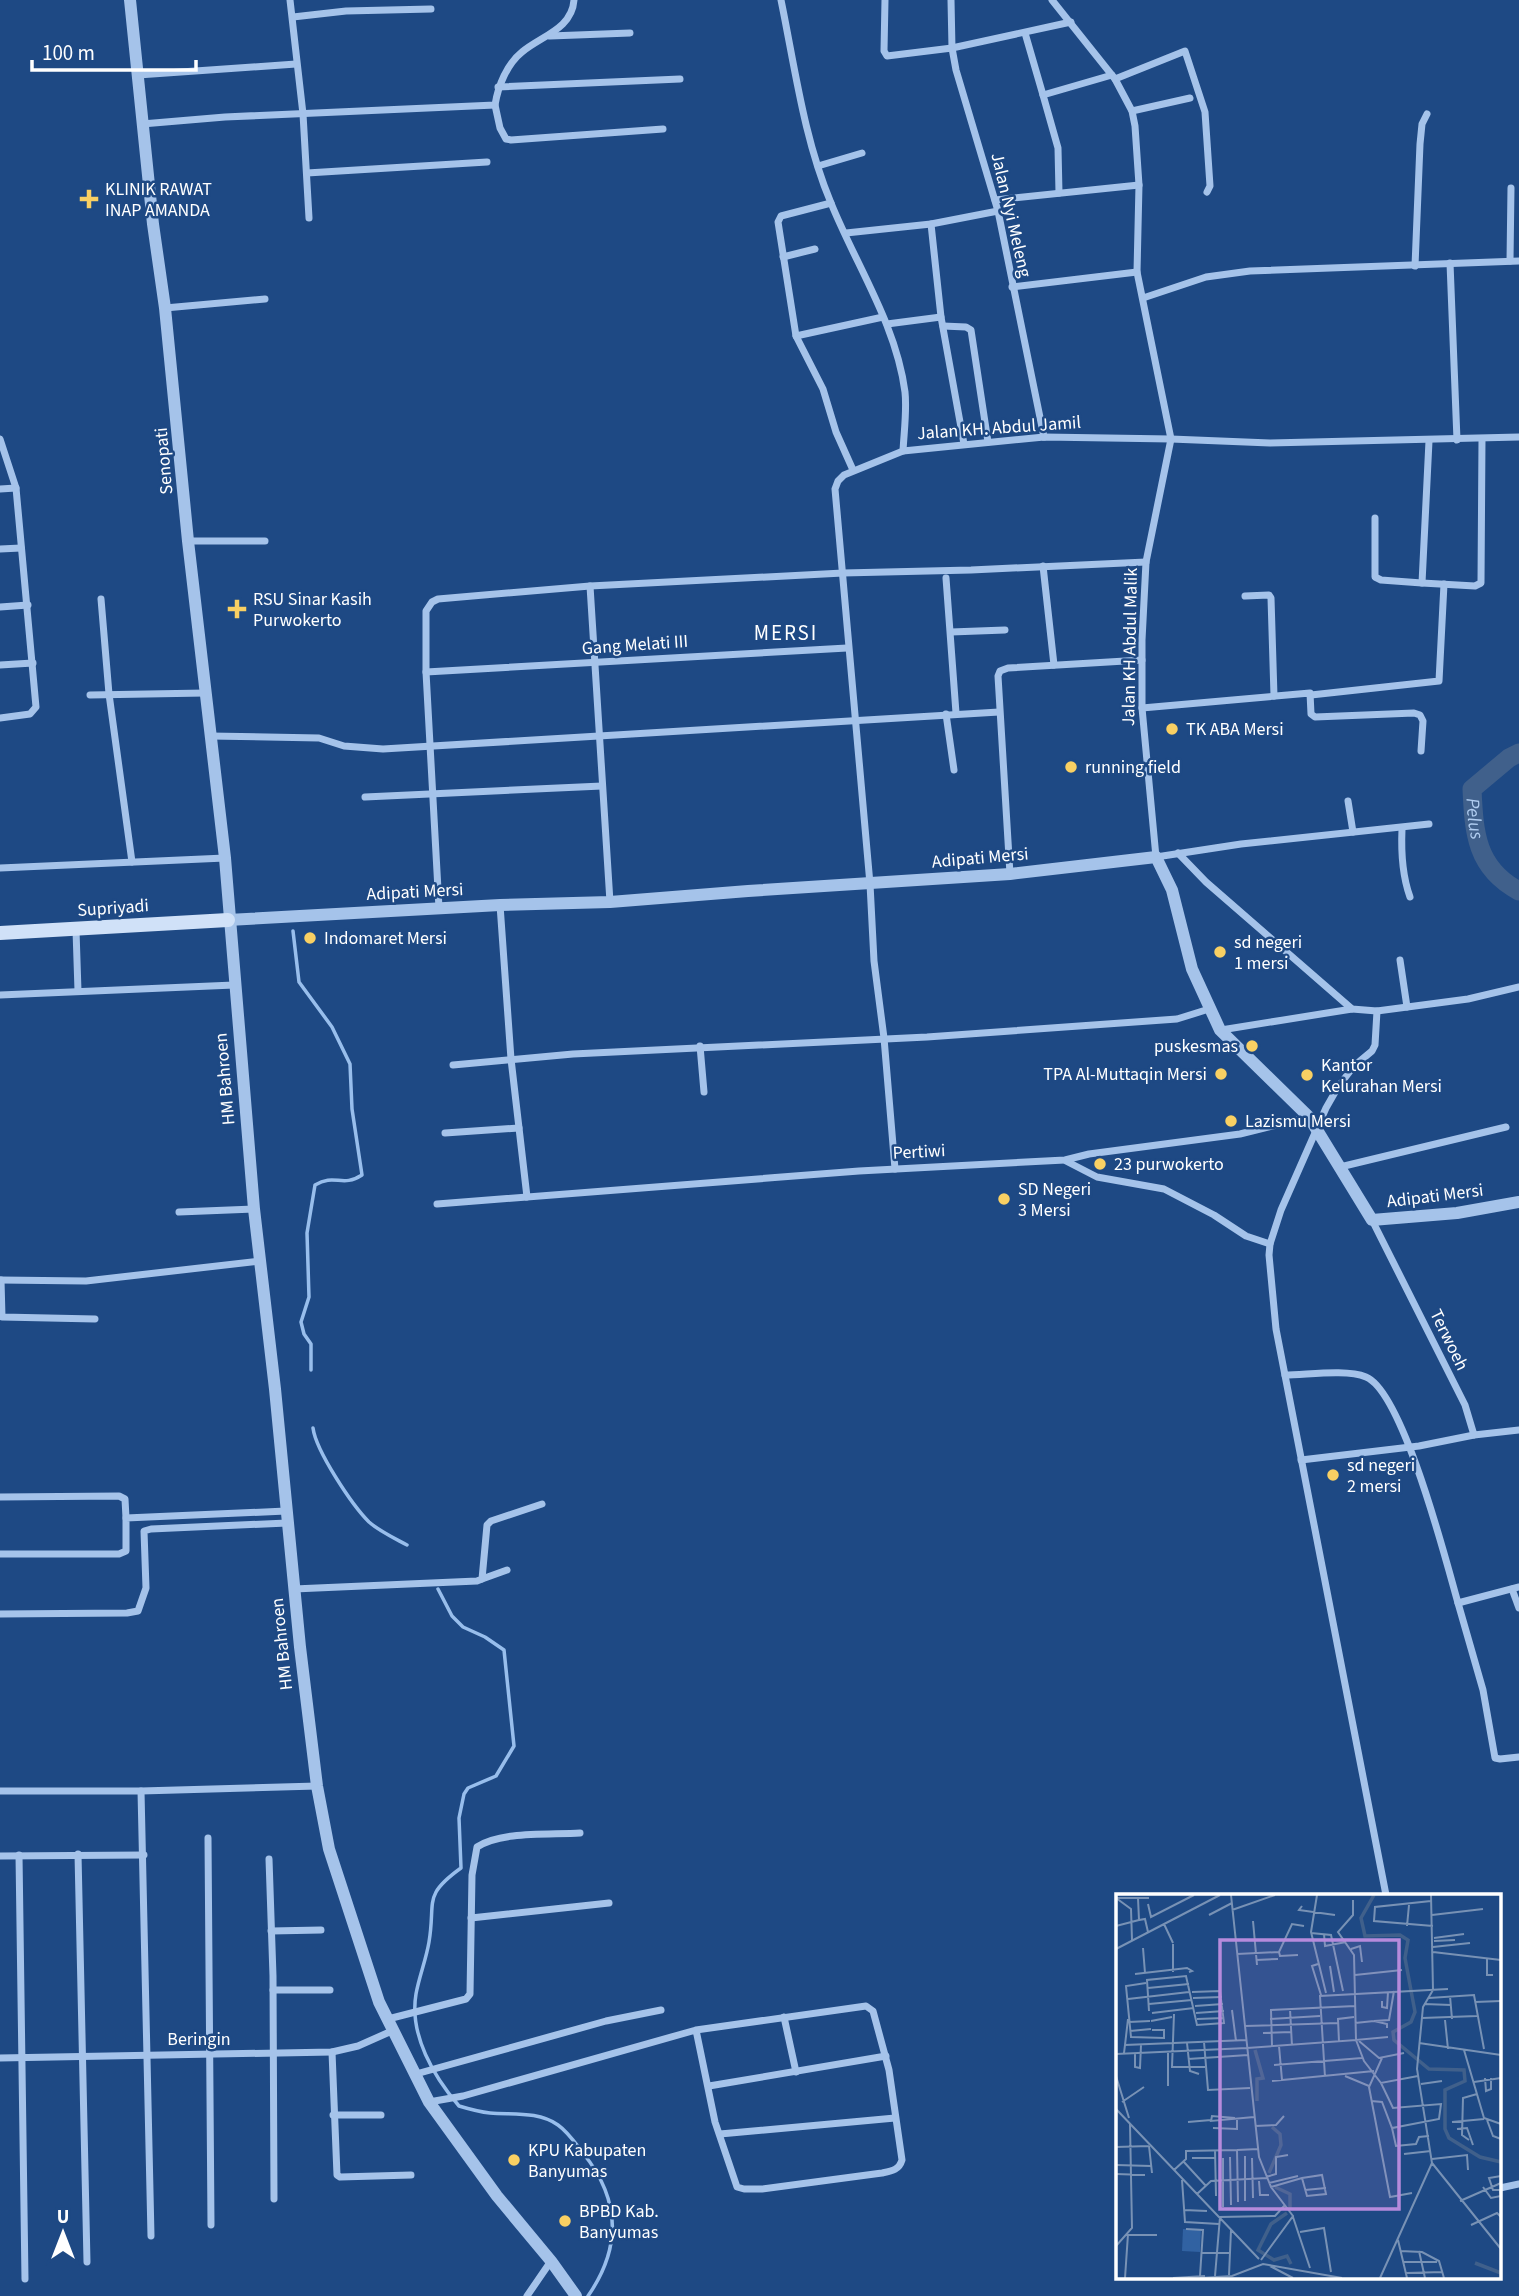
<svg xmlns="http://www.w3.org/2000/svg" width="1519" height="2296" font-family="'Source Sans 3',sans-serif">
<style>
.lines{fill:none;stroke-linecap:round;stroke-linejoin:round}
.stream{stroke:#98beec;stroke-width:3.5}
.river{stroke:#40608b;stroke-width:19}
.minor{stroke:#a5c3ea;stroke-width:7}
.tertiary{stroke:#a5c3ea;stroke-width:12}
.secondary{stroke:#d0e1f8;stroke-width:14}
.poi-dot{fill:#f9d063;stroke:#1e4984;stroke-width:2.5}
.labels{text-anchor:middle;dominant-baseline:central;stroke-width:5;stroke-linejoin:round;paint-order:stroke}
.poi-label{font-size:18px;fill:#fff;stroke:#1e4984;text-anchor:start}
.street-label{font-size:18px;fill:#fff;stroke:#1e4984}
.water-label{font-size:19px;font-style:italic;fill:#b0cdf1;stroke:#1e4984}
.quarter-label{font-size:21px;letter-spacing:2px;fill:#fff;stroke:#1e4984}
.inset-river{fill:none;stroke:#40608b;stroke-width:3.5}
.inset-road{fill:none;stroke:#7892b5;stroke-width:2}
.view{fill:#b68bdc;fill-opacity:0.15;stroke:#b68bdc;stroke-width:3.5}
.inset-edge{fill:none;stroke:#fff;stroke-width:3.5}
</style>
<rect width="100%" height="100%" fill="#1e4984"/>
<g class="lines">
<!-- stream -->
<g class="stream">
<path d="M293,931L299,982L332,1027L350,1064L352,1109L362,1175C342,1188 335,1173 315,1185L307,1233L309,1297L301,1322L304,1334L311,1344V1370"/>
<path d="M313,1428C316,1451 352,1505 369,1522C379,1531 394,1538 407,1545"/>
<path d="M438,1589L452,1616L463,1627L485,1637L504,1650L514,1746L496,1776L468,1788L464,1794L459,1818L461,1868C422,1896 436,1901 429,1942C426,1960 419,1977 416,1994C409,2035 434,2077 459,2106C469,2109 480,2112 490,2113C513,2115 538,2111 558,2125C568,2132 576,2144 583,2153C621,2200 622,2247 588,2296"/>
</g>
<!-- river -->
<path class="river" id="s1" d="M1519,753L1509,758L1472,789C1474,833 1476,868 1519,891"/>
<!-- minor -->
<g class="minor">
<polyline points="290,0 303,114 309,218"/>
<path d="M781,0C795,68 804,139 831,203C856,265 896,324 905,392C907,410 904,432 903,451"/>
<polyline points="885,0 884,51 887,56 952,48 1071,22"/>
<polyline points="951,0 952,48 956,70 998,211 1044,437"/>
<polyline points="1052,0 1115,79 1132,111 1135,126 1139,185 1137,272 1171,439 1146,562 1142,640 1142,708 1156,857 1241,844 1429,824"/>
<polyline points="293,17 346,11 431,9"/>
<polyline points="1025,33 1043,95"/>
<polyline points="550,36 630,33"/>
<polyline points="138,75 296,64"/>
<polyline points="1115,79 1185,51 1205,112 1210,186 1207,192"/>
<polyline points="498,87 680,79"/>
<polyline points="495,105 500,128 506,139 511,140 663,129"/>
<polyline points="1132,111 1190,98"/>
<path d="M142,124L225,117L495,105C498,86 507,64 522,52C541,36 572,29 574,0"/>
<polyline points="818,166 862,153"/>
<polyline points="307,173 487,162"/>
<polyline points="1059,193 1058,148 1043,95 1112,75"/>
<polyline points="995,200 1139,185"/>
<polyline points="831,203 781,216 778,222 796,336 823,389 836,432 853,470"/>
<polyline points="931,224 941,317 964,444"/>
<polyline points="846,233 931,224 998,211"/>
<polyline points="783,257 815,249"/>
<polyline points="1510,261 1511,188"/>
<polyline points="1450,263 1457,440"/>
<polyline points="1415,266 1420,144 1422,124 1427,114"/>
<polyline points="1012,287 1137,272"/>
<polyline points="1143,298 1206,277 1250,271 1519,261"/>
<polyline points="165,308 265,299"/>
<polyline points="887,324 941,317"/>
<polyline points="943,326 966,327 971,330 988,442"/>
<polyline points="796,336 883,317"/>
<polyline points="0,439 16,488 36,707 30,714 0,718"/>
<polyline points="0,489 16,488"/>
<polyline points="1375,518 1375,577 1381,580 1422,583 1429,441"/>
<polyline points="188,541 265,541"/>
<polyline points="0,549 21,548"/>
<polyline points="1043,566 1054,665"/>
<polyline points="946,578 956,713"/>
<polyline points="1422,583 1475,586 1481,583 1482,439"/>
<polyline points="590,586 610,902"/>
<polyline points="1245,596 1269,595 1271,598 1274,696"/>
<polyline points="101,599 109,694 132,862"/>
<polyline points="0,607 28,605"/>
<polyline points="951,632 1005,630"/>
<polyline points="0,665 33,663"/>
<polyline points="426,672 847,648"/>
<polyline points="90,695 205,693"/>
<polyline points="1311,695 1439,681 1444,584"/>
<polyline points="1142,708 1310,693 1311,714 1315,717 1414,713 1420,715 1423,721 1421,751"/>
<polyline points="946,714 954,770"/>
<polyline points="210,736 319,738 344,746 383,749 999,712"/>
<polyline points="365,797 602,786"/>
<polyline points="1348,801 1353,832"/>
<path d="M1402,829C1401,852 1402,875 1410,897"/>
<polyline points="1178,853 1206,882 1352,1009 1377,1011 1468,999 1519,987"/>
<polyline points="0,868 225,858"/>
<polyline points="1010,874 998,676 1000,671 1008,668 1142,660"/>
<polyline points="500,905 511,1059 527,1197"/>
<polyline points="439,908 426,672 426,611 432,602 438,599 590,586 843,573 971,570 1146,562"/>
<polyline points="76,930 78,991"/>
<polyline points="1400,960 1407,1007"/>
<polyline points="0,995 234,985"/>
<polyline points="1377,1011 1375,1045 1372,1051 1354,1066 1338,1087 1326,1108 1281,1210 1270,1244 1269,1255 1276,1329 1386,1895"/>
<polyline points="1221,1030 1352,1009"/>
<polyline points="700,1046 704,1092"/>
<polyline points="453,1065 573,1054 927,1037 1177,1019 1209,1009"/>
<polyline points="445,1133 519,1128"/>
<polyline points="1066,1161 1097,1177 1164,1189 1214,1215 1246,1236 1270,1244"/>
<polyline points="1340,1167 1506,1127"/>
<polyline points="895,1169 884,1038 874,961 870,884 835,489 838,481 844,475 903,451 1044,437 1171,439 1270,443 1519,437"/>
<polyline points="437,1204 859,1171 1065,1160 1089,1154 1240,1134 1309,1117"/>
<polyline points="179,1212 254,1209"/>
<polyline points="1372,1220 1465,1405 1474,1435 1519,1430"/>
<polyline points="0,1280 86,1281 260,1261"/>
<polyline points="1,1280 2,1317 95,1319"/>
<path d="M1285,1375C1307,1375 1346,1369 1366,1377C1403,1392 1446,1561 1458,1603L1519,1587"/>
<polyline points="1301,1460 1419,1446 1474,1435"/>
<polyline points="0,1497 119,1496 125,1499 126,1518"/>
<polyline points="0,1554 119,1554 126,1551 126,1518 286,1511"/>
<polyline points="482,1579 507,1570"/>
<polyline points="294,1589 477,1581 482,1579 487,1525 491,1521 542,1504"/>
<polyline points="1512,1589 1519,1608"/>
<polyline points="1458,1603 1483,1690 1495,1758 1500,1759 1519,1757"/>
<polyline points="0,1614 127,1613 138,1611 146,1588 144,1531 151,1529 287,1523"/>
<polyline points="0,1791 141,1791 151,2236"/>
<polyline points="141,1791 317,1786"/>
<polyline points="208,1838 211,2225"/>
<polyline points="78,1854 87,2262"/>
<polyline points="19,1855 25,2279"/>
<polyline points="0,1856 144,1855"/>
<polyline points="269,1859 273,1976 274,2199"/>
<polyline points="471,1918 609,1903"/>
<polyline points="271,1931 321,1930"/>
<polyline points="273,1990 330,1990"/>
<polyline points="784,2017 796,2072"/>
<path d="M388,2019L466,1999L470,1994L472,1875L477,1847C501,1831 550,1835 580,1833"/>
<polyline points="332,2052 337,2175 340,2177 411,2175"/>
<polyline points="0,2058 332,2052 358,2046 394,2030"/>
<polyline points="416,2074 606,2021 661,2010"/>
<polyline points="709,2086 886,2056"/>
<path d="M429,2102L463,2096L696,2030L866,2006L873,2011L889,2070L902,2160C899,2170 892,2171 882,2173L762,2189H744L737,2187L715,2122L696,2030"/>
<polyline points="333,2115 381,2115"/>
<polyline points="720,2134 895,2118"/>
<polyline points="1500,2188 1519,2184"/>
<polyline points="527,2296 551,2261"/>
</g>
<!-- tertiary -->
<g class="tertiary">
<polyline points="130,0 153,224 165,308 188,541 225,858 254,1209 275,1389 300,1647 317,1786 329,1849 379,2002 429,2102 497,2196 551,2261 576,2296"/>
<polyline points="228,920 500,905 610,902 748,891 1010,874 1156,857 1172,890 1192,969 1220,1030 1309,1117 1372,1220 1457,1213 1519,1202"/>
</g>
<!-- secondary -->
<polyline class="secondary" points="0,933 228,920"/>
</g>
<!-- markers -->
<g class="poi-dot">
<path d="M85.5 188.5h7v7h7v7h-7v7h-7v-7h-7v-7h7z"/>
<path d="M233.5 598.5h7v7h7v7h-7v7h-7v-7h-7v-7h7z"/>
<circle cx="1172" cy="729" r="7"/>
<circle cx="1071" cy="767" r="7"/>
<circle cx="310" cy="938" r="7"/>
<circle cx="1220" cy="952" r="7"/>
<circle cx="1252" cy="1046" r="7"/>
<circle cx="1221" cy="1074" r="7"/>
<circle cx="1307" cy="1075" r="7"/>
<circle cx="1231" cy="1121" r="7"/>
<circle cx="1100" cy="1164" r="7"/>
<circle cx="1004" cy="1199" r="7"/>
<circle cx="1333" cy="1475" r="7"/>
<circle cx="514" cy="2160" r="7"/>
<circle cx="565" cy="2221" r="7"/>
</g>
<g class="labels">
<!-- poi labels -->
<g class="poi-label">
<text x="105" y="189">KLINIK RAWAT<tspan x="105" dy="21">INAP AMANDA</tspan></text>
<text x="253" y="599">RSU Sinar Kasih<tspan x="253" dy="21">Purwokerto</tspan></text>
<text x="1186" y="729">TK ABA Mersi</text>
<text x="1085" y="767">running field</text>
<text x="324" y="938">Indomaret Mersi</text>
<text x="1234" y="942">sd negeri<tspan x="1234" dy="21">1 mersi</tspan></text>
<text x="1238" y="1046" text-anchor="end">puskesmas</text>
<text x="1321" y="1065">Kantor<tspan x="1321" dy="21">Kelurahan Mersi</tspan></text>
<text x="1207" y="1074" text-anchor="end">TPA Al-Muttaqin Mersi</text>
<text x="1245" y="1121">Lazismu Mersi</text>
<text x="1114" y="1164">23 purwokerto</text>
<text x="1018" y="1189">SD Negeri<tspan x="1018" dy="21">3 Mersi</tspan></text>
<text x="1347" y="1465">sd negeri<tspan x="1347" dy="21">2 mersi</tspan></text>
<text x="528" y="2150">KPU Kabupaten<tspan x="528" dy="21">Banyumas</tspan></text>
<text x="579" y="2211">BPBD Kab.<tspan x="579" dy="21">Banyumas</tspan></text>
</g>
<!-- street labels -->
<g class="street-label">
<text transform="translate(1011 215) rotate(77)">Jalan Nyi Meleng</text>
<text transform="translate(999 428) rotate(-4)">Jalan KH. Abdul Jamil</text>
<text transform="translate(164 461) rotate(-95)">Senopati</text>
<text transform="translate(635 645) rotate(-4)">Gang Melati III</text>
<text transform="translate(1130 647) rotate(-89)">Jalan KH Abdul Malik</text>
<text transform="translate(980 858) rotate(-5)">Adipati Mersi</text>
<text transform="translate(415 892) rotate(-3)">Adipati Mersi</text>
<text transform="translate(113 908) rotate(-4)">Supriyadi</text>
<text transform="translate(225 1079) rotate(-95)">HM Bahroen</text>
<text transform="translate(919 1152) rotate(-3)">Pertiwi</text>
<text transform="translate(1435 1196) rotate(-7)">Adipati Mersi</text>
<text transform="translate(1449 1340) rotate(64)">Terwoeh</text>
<text transform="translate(282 1644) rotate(-96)">HM Bahroen</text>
<text x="199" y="2039">Beringin</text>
</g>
<!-- water labels -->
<g class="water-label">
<text stroke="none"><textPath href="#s1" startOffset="89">Pelus</textPath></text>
</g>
<!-- quarter labels -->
<g class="quarter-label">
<text x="786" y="633">MERSI</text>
</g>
</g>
<!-- overview -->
<g transform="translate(1116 1894)">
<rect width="385" height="385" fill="#1e4984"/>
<path d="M67,335L85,336L84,358L66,357Z" fill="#3162a2"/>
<path class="inset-river" d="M258,1L245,24L249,42L284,41L292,46L289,64L299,118L295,128L277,138L278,146L313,175L348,176L349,187L329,196V235L333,244L364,263L385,268M139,156L147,184L141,185V207M153,279L165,251L164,240L156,233M159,293L174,300V314M171,319L155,330L142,356L158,366L171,362L175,370M359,369L385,379"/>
<path class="inset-road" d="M115,1L143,263L155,293L177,322L145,366M201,1L195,38L210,99M0,4L15,15L16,46M0,4H33M22,4L23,26L29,25L32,38M237,6V21L222,38L238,61L240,146L272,143M315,7L259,13L258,27L317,32M32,10L35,23L78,1M186,12L183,16L219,21M116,16L159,1M93,21L116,9M316,21L367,15M137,27L141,71M48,30L57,49M0,32L23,26M291,32L293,11M195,39L215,41L227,97M208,40L209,52L230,48M318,44L348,40M318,47L339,46M317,53L354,49M27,54L29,79M0,55L104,1M235,55L244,52L246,68M163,58L164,62L182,61M317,58L385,66M121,60L163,58L176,30L188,32M371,64V81H377M0,65V89M140,66L162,65M202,70L196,72L205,101M214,72L218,98M57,78V50M19,80L71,74L76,77L73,78M239,81L286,76M30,89L10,92L15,143L48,144V136H36M32,94L73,90M334,102L336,125M77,104L106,103M313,104L358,101L368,155M12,105L73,98M266,107V113L271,114L272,98M359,108L385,107M33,110L76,106M308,110L335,111M79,112L107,110M174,115L176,152M116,116L120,147M33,117L31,86L70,82L81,131L108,129L104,97L76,98M36,119L78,114M80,119L108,117M58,120L56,173H89M306,124L361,122M81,125L108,124M154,125L204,122M329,126L332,155M35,127L56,123M258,127L273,126L278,97M13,128L34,127M239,129L258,127L271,130V134M129,132L222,129M14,137L35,135M147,139L175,138M243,147L263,164L288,159M88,148L92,196L134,194M223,148L222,125L238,123M71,149L74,177L83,180M303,149L385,161M9,151L12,125M156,152L155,116L239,112M163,152L166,186M131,154L240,146L248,167L265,189L302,182M348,156L368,224L385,230M52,157V192M8,159L9,151L131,146M19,159V173L24,174L25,151M0,160L131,154M266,164L253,193L274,303L296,299M72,165L132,161M158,171L246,164M0,182L13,224M229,182L253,192M209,183L204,102L332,95M369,184L370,197L375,195V184M156,187L258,177M358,188L385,184M305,190L326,187M255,207L266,208L276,234L323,225L325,210L277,214L265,189M6,208L28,193M0,215L143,365M119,224L96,222L95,227L138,223M371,226L377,242L385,245M72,228L95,226M336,228L368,225M139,232L160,231L168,222M97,234L121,235V226M276,234L280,252L300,250L303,243L313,242M341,235L351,234L357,251M353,246L346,241L347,204L361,200M33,252L36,279M0,253L33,252M99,256L100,302M121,256L142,255M288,260L315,257M129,262V307M114,263L115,311M76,264H99M107,264V313M136,264L137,304M316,265L351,261L352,276M67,267L90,292M316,269L385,355M0,271L35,272M58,276L70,265V257L121,256L122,308M0,280L29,281M385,282L373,284L377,296H385M150,283L160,280V263L172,261M66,286L69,328L103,330M143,287L144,301H153M153,289L182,282M155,293L186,284L206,281L210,300L191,302L186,284M367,293L375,304L385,302L384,296M189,296L210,294M81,300L95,287L151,284M344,307L385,289M68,316L91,317M177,323L194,374M355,331L381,319L385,323M70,335L87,336L84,382M184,338L208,334L215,378M12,341H41M282,346L291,384M0,352L16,334L14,230M284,357L306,358L323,367L328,384M303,357L309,384M86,359H114M287,368H321M154,372L177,384M290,379L327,378M113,381L115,336M99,382L104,323L159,322L169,311M9,384L12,340M57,384L89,382M84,384L116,382L147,370L226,384M264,384L316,269L301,175L307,113L317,96L315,1"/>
<path class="view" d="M104,46H283V315H104Z"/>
<rect width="385" height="385" class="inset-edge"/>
</g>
<!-- north arrow -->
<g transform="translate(63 2233)" stroke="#1e4984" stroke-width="5" paint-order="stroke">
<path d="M0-5L12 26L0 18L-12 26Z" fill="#ffffff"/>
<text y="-10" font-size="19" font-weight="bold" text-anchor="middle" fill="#ffffff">U</text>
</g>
<!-- scale -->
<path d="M32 60v10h164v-10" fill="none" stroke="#ffffff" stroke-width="3.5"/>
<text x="42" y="60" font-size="21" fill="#ffffff" stroke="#1e4984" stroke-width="5" paint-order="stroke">100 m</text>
</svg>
